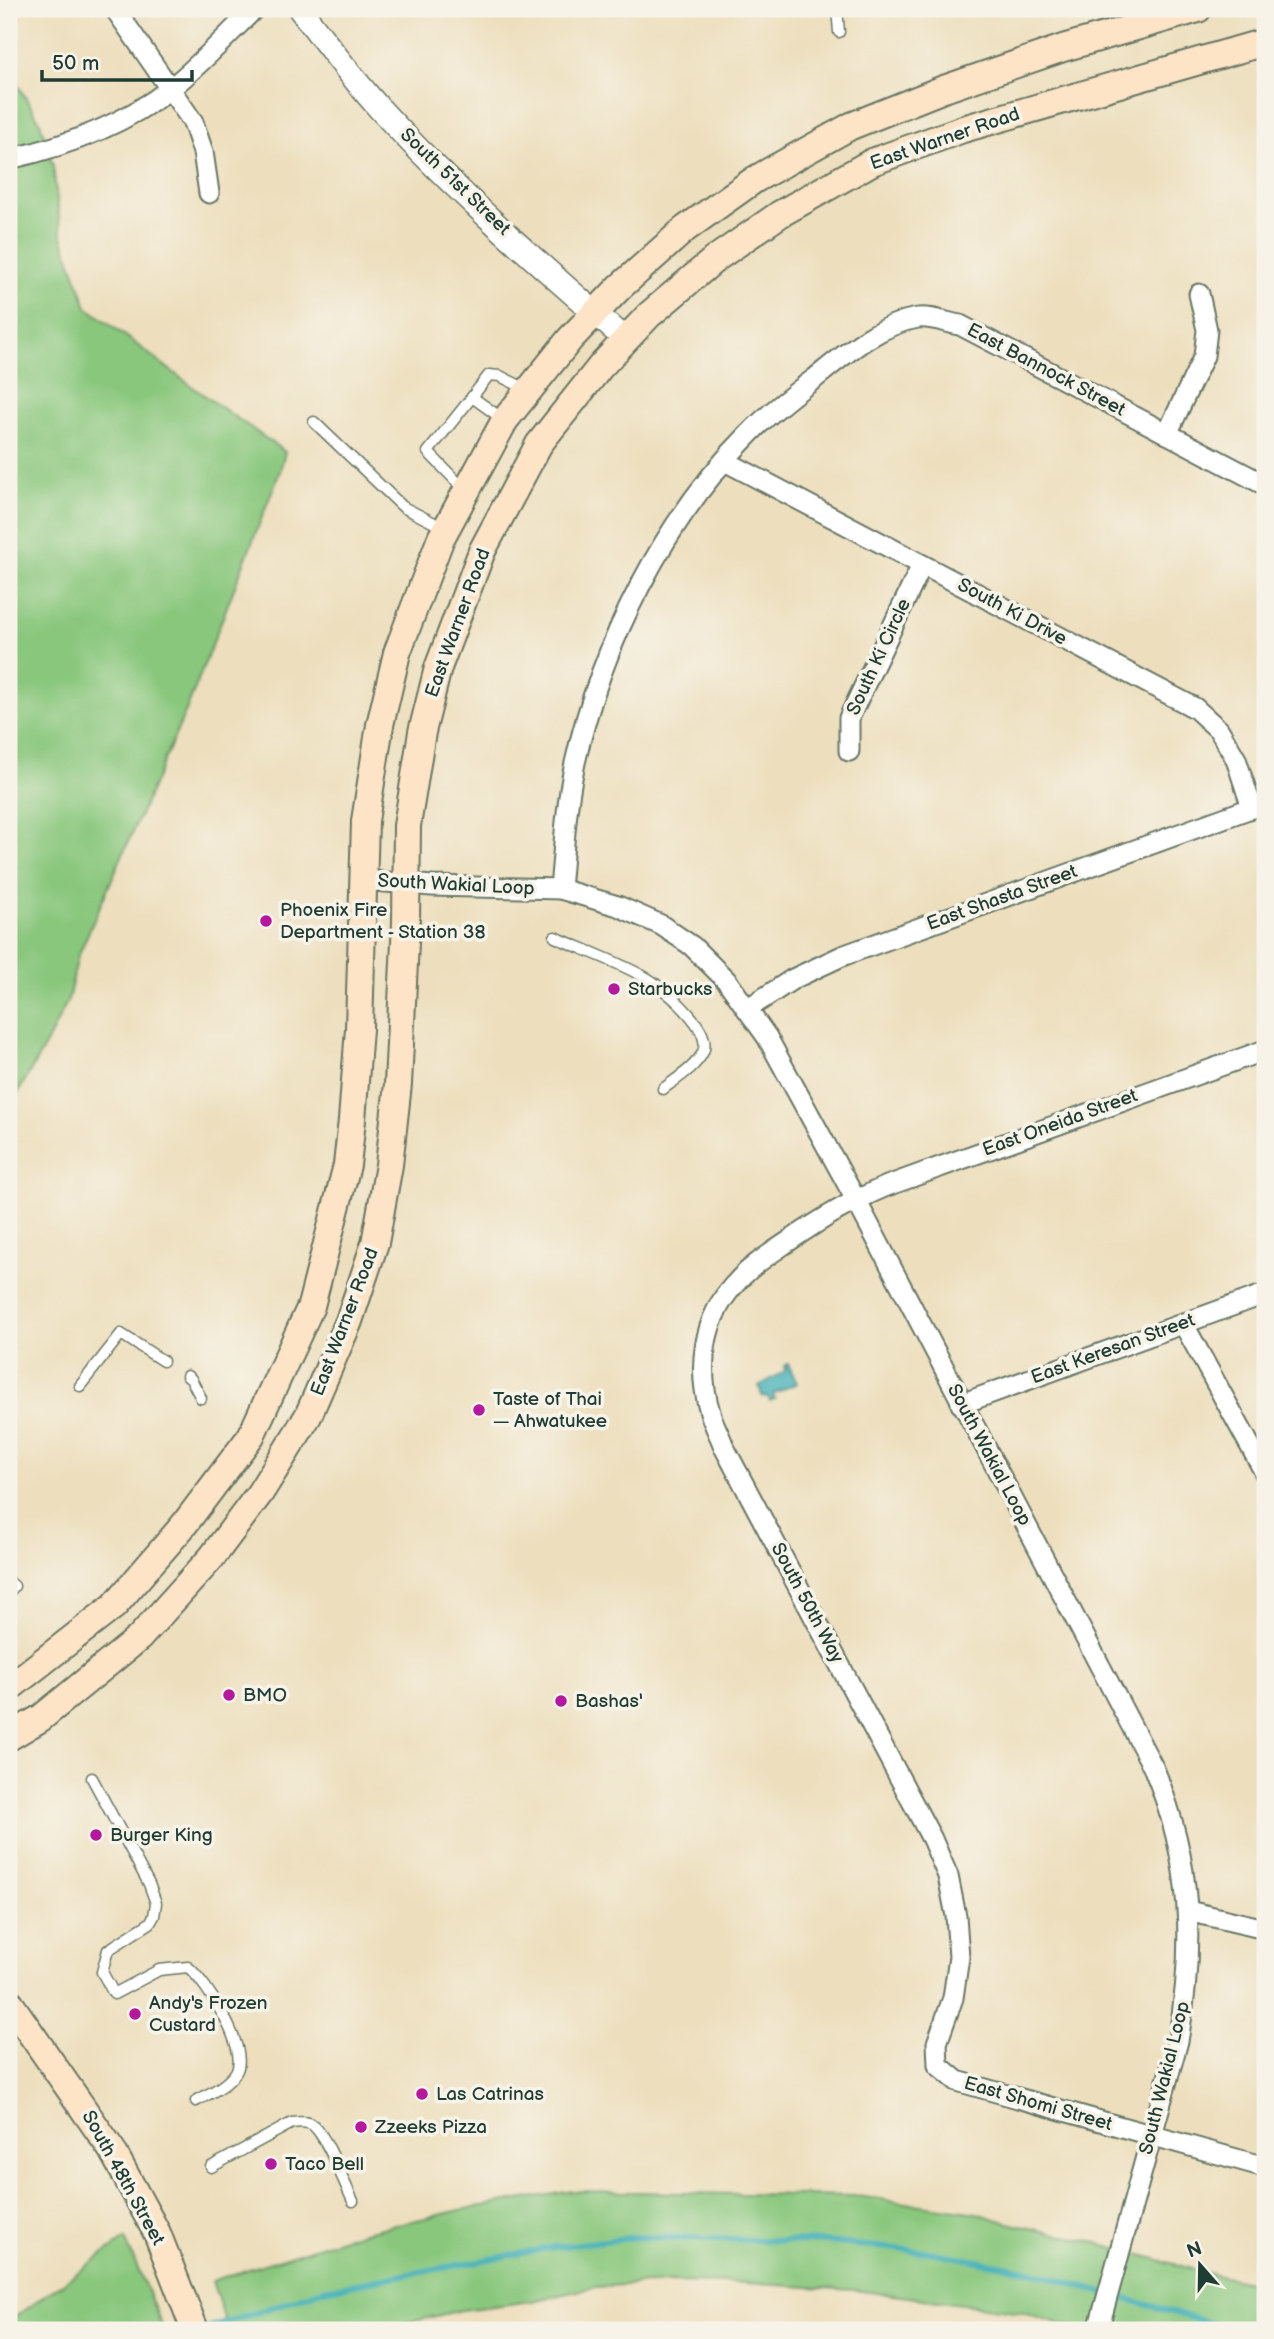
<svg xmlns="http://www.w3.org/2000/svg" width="1274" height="2339" font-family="'Balsamiq Sans',sans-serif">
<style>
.green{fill:#89c77d;stroke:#548258;stroke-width:2}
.water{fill:#3dafb5;stroke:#2e7674;stroke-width:2}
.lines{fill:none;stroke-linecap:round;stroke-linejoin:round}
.stream{stroke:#3dafb5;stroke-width:6}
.service-casing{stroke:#677664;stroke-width:13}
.minor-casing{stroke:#677664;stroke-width:23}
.tertiary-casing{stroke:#677664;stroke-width:26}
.secondary-casing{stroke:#677664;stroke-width:30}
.service{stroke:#fff;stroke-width:10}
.minor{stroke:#fff;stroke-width:19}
.tertiary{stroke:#fff;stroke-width:23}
.secondary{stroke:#fee4c6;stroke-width:26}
.poi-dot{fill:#b5179e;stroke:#f7f3e8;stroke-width:2.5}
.labels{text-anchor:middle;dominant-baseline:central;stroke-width:7;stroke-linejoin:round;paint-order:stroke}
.street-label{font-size:19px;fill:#1f3d34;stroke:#f7f3e8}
.poi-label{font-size:19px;fill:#1f3d34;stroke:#f7f3e8;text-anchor:start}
</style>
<rect width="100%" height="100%" fill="#f7f3e8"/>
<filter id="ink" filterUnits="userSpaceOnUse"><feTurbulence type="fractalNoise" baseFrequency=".0143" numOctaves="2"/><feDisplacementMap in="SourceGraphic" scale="14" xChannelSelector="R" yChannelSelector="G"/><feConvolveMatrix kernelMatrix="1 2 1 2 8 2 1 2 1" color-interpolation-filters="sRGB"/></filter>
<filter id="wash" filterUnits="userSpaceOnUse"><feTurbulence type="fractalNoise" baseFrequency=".00686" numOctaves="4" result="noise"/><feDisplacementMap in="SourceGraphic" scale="28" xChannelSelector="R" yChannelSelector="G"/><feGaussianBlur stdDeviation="1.57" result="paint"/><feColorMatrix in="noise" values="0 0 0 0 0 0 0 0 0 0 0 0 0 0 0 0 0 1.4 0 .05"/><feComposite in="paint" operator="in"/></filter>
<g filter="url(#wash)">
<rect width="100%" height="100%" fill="#eddfbd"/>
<!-- green -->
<g class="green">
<polygon points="9,70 40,122 53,166 61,234 87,307 194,388 285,452 280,471 188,706 78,956 68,1000 46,1044 9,1108"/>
<polygon points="572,2191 857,2196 977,2213 1008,2223 1097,2243 1215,2275 1265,2285 1265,2330 1079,2330 1023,2312 854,2290 744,2283 667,2282 595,2287 532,2301 462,2310 375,2330 228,2330 212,2281 360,2233 465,2209"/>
<polygon points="125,2239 164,2330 9,2330 9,2321"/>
</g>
<!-- water -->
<polygon class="water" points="788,1364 797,1383 773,1394 775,1399 770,1401 768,1397 762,1396 759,1386 785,1371 784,1366"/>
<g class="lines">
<!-- stream -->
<polyline class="stream" points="204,2330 323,2290 555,2247 637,2237 826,2242 929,2252 1026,2270 1203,2321 1247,2330"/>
</g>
</g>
<g filter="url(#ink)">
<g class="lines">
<defs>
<g id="service">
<polyline points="837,9 839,32"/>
<polyline points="472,397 489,375 500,376 528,390"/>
<polyline points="314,422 403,507 446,529"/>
<polyline points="464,489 428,452 472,397 504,420"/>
<path d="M555,937C584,950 627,965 653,982C670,994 713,1030 703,1052C696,1067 676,1079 663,1089"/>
<polyline points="187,1376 191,1379 201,1398"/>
<polyline points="80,1386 121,1334 163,1361"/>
<polyline points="9,1582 14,1586 9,1592"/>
<path d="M92,1778L149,1884L156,1903L154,1916L150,1923L108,1950L102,1972L114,1994L159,1970L188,1967C206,1982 250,2049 236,2072C227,2086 210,2093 196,2101"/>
<path d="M211,2167L292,2123C299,2122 308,2121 314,2126C328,2139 344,2183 353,2201"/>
</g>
<g id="minor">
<polyline points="115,9 193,122 203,152 209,193"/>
<path d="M9,159C67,146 124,125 171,88C201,64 227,36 254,9"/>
<polyline points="1167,434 1204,356 1207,330 1199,294"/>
<polyline points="725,461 1195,708 1219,730 1236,759 1252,808"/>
<polyline points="849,751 849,718 922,565"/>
<path d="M363,880L432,886L560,889L618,906L661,925L692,946L727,981L767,1037L856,1200L1154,1769C1192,1861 1195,1943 1178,2041L1098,2330"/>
<path d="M560,889C564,847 566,804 575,763C601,645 664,519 749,434C769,413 791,396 814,379C844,355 879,324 918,318C930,316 947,323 960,325L1265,485"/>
<polyline points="747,1009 793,979 842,956 1265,803"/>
<path d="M1265,1050L887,1186C849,1202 823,1218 789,1241C770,1254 749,1267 734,1285C703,1319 697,1369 710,1412C713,1424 720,1435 724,1447L932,1839L948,1876L956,1916L959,1957L953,1998L937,2043L938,2065L957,2081L1265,2167"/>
<polyline points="1183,1323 1265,1473"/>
<polyline points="961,1404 1265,1294"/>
<polyline points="1188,1911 1265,1929"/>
</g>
<path id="tertiary" d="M300,9C326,43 351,77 380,109C455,191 541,266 625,339"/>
<g id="secondary">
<polyline points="9,1688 114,1606 183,1526 251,1436 311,1306 347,1165 352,1120 359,1029 365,821 380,725 397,653 441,538 505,420 570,339 620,287 685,229 754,180 851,126 941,90 1063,48 1198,9"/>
<polyline points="9,1737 41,1718 139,1638 212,1557 260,1493 308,1416 349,1321 375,1243 389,1165 398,1084 406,922 407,826 422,732 438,668 482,551 539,444 601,366 649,315 715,259 780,214 872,162 963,129 1265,42"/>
<polyline points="9,2002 112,2150 157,2233 195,2330"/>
</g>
</defs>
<!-- service casing -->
<use href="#service" class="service-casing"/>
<!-- minor casing -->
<use href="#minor" class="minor-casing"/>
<!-- tertiary casing -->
<use href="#tertiary" class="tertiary-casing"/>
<!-- secondary casing -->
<use href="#secondary" class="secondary-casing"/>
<!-- service -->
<use href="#service" class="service"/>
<!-- minor -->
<use href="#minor" class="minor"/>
<!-- tertiary -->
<use href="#tertiary" class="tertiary"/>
<!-- secondary -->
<use href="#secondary" class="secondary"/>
</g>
</g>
<!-- markers -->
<g class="poi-dot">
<circle cx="266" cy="921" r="7"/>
<circle cx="614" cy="989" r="7"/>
<circle cx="479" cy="1410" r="7"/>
<circle cx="229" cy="1695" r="7"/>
<circle cx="561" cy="1701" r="7"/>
<circle cx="96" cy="1835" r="7"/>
<circle cx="135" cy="2014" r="7"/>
<circle cx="422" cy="2094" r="7"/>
<circle cx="361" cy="2127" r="7"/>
<circle cx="271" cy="2164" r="7"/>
</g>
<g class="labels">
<!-- street labels -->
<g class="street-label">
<text transform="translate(945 139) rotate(-19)">East Warner Road</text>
<text transform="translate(455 182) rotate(44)">South 51st Street</text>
<text transform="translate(1046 370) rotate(28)">East Bannock Street</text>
<text transform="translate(1012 612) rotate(28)">South Ki Drive</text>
<text transform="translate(458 623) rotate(-70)">East Warner Road</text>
<text transform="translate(879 657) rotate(-65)">South Ki Circle</text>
<text transform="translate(456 885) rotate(3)">South Wakial Loop</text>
<text transform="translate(1002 898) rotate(-20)">East Shasta Street</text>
<text transform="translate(1060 1123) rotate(-20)">East Oneida Street</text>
<text transform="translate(345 1322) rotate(-69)">East Warner Road</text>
<text transform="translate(1113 1349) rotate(-20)">East Keresan Street</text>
<text transform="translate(989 1455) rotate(62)">South Wakial Loop</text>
<text transform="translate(807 1603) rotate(62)">South 50th Way</text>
<text transform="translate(1165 2078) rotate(-76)">South Wakial Loop</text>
<text transform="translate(1038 2104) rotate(16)">East Shomi Street</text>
<text transform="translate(123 2178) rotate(61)">South 48th Street</text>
</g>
<!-- poi labels -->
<g class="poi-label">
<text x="280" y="910">Phoenix Fire<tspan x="280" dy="22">Department - Station 38</tspan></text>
<text x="628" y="989">Starbucks</text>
<text x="493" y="1399">Taste of Thai<tspan x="493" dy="22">— Ahwatukee</tspan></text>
<text x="243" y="1695">BMO</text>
<text x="575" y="1701">Bashas'</text>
<text x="110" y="1835">Burger King</text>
<text x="149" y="2003">Andy's Frozen<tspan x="149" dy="22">Custard</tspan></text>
<text x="436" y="2094">Las Catrinas</text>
<text x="375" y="2127">Zzeeks Pizza</text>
<text x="285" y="2164">Taco Bell</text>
</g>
</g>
<!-- margin -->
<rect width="1274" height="2339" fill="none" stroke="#f7f3e8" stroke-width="35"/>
<!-- north arrow -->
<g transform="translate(1200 2265) rotate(340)" stroke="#f7f3e8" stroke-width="5" paint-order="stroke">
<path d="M0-5L12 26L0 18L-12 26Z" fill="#1f3d34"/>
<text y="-10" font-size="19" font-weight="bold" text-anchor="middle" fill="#1f3d34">N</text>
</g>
<!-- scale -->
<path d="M42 70v10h150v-10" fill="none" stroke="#1f3d34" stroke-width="3.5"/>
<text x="52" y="70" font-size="21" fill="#1f3d34" stroke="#f7f3e8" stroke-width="5" paint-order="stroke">50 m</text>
</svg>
